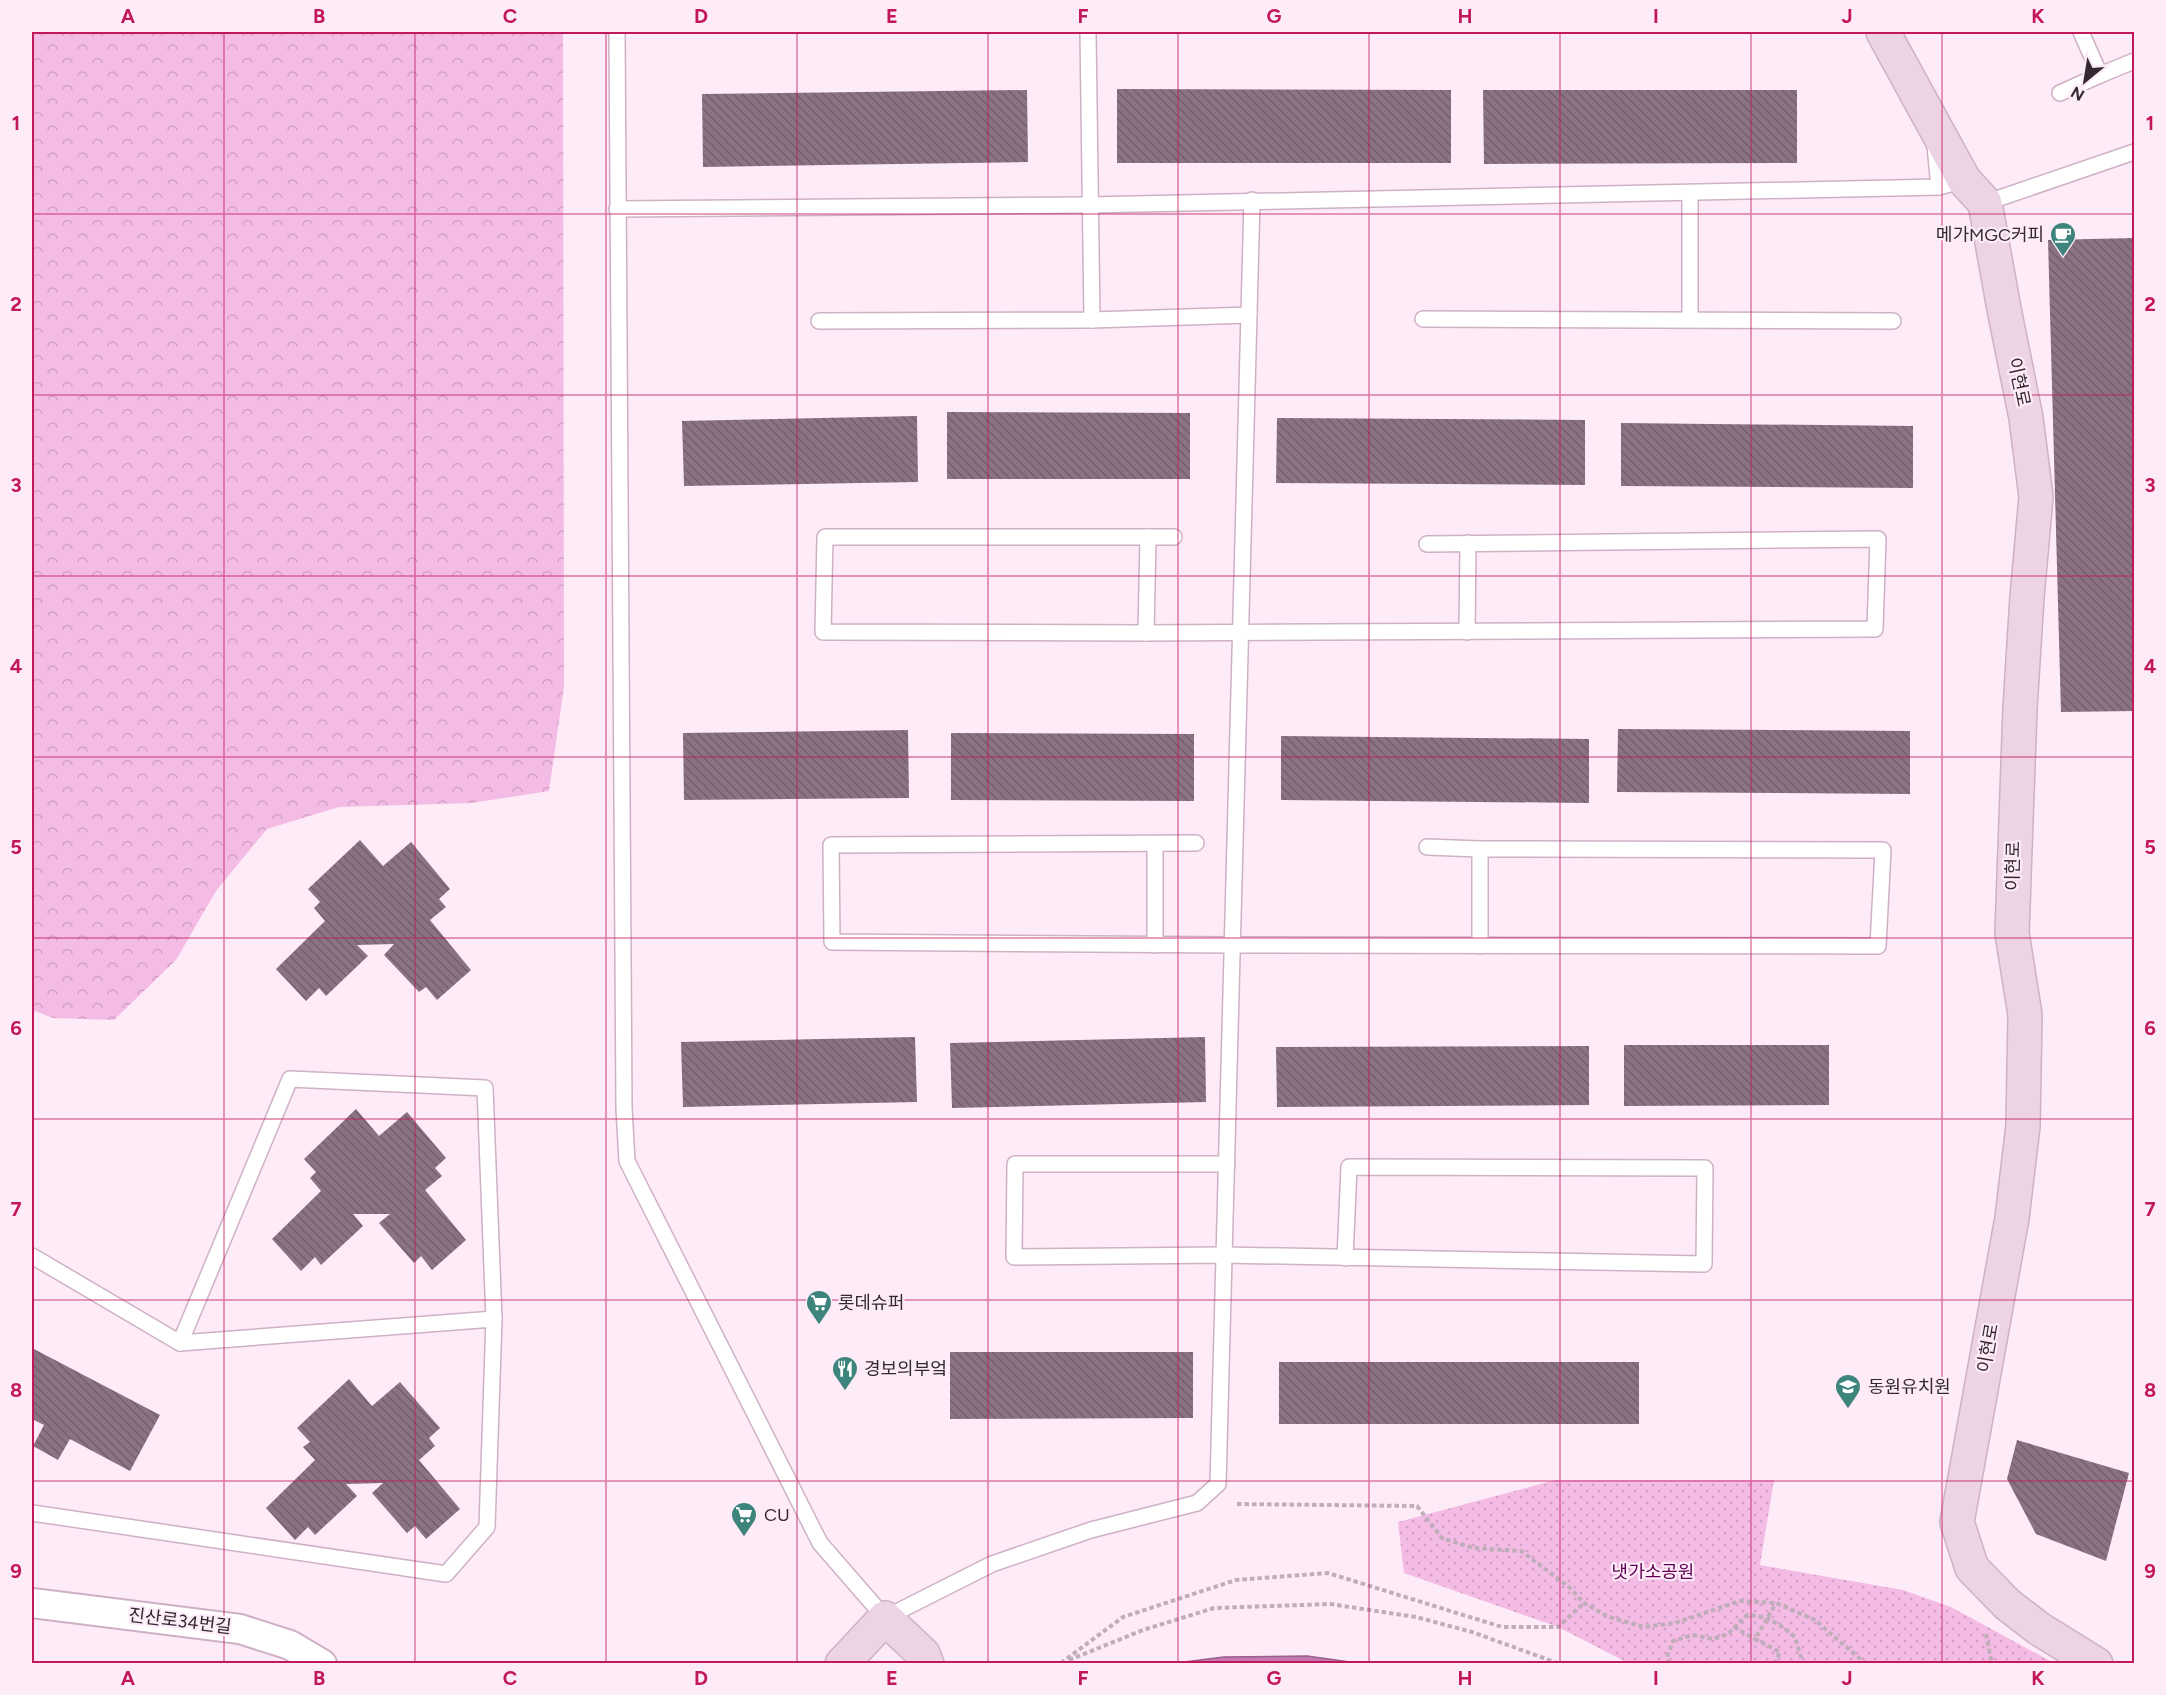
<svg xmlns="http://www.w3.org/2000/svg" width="2166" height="1695" font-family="Figtree,'Noto Sans KR',sans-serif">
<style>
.forest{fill:url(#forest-crowns)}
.park{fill:url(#park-dots)}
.water{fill:url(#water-ripples);stroke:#99618b;stroke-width:1.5}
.building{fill:url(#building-back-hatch)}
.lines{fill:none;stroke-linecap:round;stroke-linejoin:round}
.lane-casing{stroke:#ceb1c5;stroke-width:18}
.street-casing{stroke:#ceb1c5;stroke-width:32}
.secondary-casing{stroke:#ceb1c5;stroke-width:36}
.path{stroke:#bfaeba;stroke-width:4;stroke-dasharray:4.5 3;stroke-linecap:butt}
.lane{stroke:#fff;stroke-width:15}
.street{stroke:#fff;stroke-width:28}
.secondary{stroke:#ecd3e6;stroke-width:33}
.grid{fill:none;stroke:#c2185b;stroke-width:1.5;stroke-opacity:0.55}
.labels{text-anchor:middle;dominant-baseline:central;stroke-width:4.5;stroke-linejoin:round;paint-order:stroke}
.poi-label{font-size:18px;fill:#342931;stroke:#feebf8;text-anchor:start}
.street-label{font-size:18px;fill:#342931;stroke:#feebf8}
.park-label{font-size:18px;fill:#5f0052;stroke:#feebf8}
.neatline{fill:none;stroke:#c2185b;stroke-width:2}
.grid-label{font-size:20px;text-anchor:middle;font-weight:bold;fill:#c2185b}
</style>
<defs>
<pattern id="forest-crowns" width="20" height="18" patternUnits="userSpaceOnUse" patternTransform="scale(1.5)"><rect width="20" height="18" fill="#f4bbe5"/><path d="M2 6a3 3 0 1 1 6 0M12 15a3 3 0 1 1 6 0" fill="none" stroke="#d2a1c5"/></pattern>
<pattern id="park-dots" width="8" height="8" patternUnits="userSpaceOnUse" patternTransform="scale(1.5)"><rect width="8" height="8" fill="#f4bbe5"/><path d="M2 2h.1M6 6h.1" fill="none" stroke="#d2a1c5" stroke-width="1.8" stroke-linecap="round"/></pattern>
<pattern id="water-ripples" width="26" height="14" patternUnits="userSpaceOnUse" patternTransform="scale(1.5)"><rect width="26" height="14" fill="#c479b2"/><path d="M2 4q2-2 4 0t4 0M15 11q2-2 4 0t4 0" fill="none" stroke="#a06391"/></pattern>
<pattern id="building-back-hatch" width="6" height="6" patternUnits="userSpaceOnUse" patternTransform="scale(1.5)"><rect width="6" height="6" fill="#8c7285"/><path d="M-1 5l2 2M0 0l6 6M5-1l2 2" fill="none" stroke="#735e6d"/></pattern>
</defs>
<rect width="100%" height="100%" fill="#feebf8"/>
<!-- forest -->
<polygon class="forest" points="32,32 563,32 564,687 549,791 472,803 339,807 267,829 216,891 176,960 114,1020 53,1018 32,1010"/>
<!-- park -->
<polygon class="park" points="1556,1480 1774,1480 1760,1565 1903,1590 1951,1607 2054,1663 1628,1663 1558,1627 1404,1573 1398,1522"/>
<!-- water -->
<polygon class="water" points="1307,1656 1357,1663 1176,1663 1224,1657"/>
<!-- building -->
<g class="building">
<polygon points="1117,89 1451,90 1451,163 1117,163"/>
<polygon points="1027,90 1028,162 703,167 702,94"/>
<polygon points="1483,90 1797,90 1797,163 1484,164"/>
<polygon points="2134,238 2134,711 2061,712 2048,240"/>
<polygon points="947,412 1190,413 1190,479 947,479"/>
<polygon points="917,416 918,482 684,486 682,421"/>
<polygon points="1277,418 1585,420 1585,485 1276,483"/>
<polygon points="1621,423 1913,426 1913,488 1621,486"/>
<polygon points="1618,729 1910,731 1910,794 1617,792"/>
<polygon points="908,730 909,798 684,800 683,733"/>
<polygon points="951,733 1194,734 1194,801 951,800"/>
<polygon points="1281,736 1589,739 1589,803 1281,800"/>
<polygon points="360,840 383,866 411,842 450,889 439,899 446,907 430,920 471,970 437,1000 426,987 419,992 384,955 394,944 357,945 368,956 326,996 319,988 306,1001 276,969 325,921 314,908 320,902 308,889"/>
<polygon points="915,1037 917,1102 683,1107 681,1042"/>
<polygon points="1205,1037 1206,1102 952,1108 950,1043"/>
<polygon points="1624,1045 1829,1045 1829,1105 1624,1106"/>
<polygon points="1589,1046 1589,1105 1277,1107 1276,1047"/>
<polygon points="356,1109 379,1136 407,1112 446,1158 435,1168 442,1176 425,1190 466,1240 432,1270 421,1256 414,1263 379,1223 390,1214 353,1214 363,1226 321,1265 315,1257 301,1271 272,1239 321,1191 310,1178 316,1172 304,1159"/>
<polygon points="32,1348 160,1415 130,1471 70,1439 58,1460 33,1446 44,1425 32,1419"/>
<polygon points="950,1352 1193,1352 1193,1418 950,1419"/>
<rect x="1279" y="1362" width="360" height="62"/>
<polygon points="349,1379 372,1406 400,1382 440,1428 429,1438 435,1446 419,1460 460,1509 426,1539 415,1526 407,1533 372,1493 383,1483 346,1484 357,1496 315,1535 308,1527 295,1540 266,1508 315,1460 303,1447 310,1442 297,1428"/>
<polygon points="2017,1440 2129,1473 2106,1561 2036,1534 2007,1479"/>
</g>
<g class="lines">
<defs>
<g id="lane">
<polyline points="617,32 624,1108 627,1161 820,1543 885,1618 992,1564 1091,1530 1197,1503 1218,1484 1252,200"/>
<polyline points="1088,32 1092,320"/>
<polyline points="2081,32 2100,75 2134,61"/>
<polyline points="2060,93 2100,75"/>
<polyline points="1935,146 1939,187"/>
<polyline points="1985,203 2134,152"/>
<polyline points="617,209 1089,205 1939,187 1964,180"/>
<polyline points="1423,319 1893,321"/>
<polyline points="1690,319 1690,193"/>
<polyline points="819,321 1092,320 1249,315"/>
<polyline points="1174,537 825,537 823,632 1146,633 1875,629 1878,539 1427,544"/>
<polyline points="1467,632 1468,543"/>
<polyline points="1146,633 1148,537"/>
<polyline points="1196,843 831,845 832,942 1232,945 1878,946 1883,850 1480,849 1427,847"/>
<polyline points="1155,844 1155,945"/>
<polyline points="1480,946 1480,849"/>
<polyline points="1227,1164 1015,1164 1014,1257 1224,1255 1704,1264 1705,1168 1349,1167 1345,1258"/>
<polyline points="32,1256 180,1343 494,1319 487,1527 446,1574 32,1513"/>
<polyline points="180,1343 290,1079 485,1088 494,1319"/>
</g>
<polyline id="street" points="32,1603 240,1629 290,1645 322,1664"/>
<g id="secondary">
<polyline points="1883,32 1964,180 1985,203 2004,309 2026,418 2036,497 2027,597 2020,708 2012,933 2025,1015 2023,1126 2012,1218 1957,1522 1972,1568 2007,1604 2038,1628 2096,1664"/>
<polyline points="842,1664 885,1618 923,1654 927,1664"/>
</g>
</defs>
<!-- lane casing -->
<use href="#lane" class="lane-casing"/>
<!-- street casing -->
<use href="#street" class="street-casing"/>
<!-- secondary casing -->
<use href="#secondary" class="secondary-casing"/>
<!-- path -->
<g class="path">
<polyline points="1237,1504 1417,1506 1442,1538 1473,1548 1521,1551 1569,1587 1584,1603 1609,1617 1644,1627 1675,1623 1740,1601 1776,1603 1815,1620 1866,1664"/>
<polyline points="1734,1627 1755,1639"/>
<polyline points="1986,1634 1992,1664"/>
<polyline points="1069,1660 1143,1630 1214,1608 1330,1604 1416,1617 1472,1632 1560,1664"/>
<polyline points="1061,1663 1123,1617 1236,1580 1328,1573 1502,1627 1558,1627 1584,1603"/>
<path d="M1669,1664L1667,1657L1673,1641L1693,1635L1713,1639L1728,1634L1747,1615C1766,1615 1781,1625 1795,1637L1803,1664"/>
<polyline points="1774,1664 1780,1652 1755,1639 1776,1603"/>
</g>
<!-- lane -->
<use href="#lane" class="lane"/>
<!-- street -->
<use href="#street" class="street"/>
<!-- secondary -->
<use href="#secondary" class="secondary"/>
</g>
<!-- grid -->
<path class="grid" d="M224,32V1664M415,32V1664M606,32V1664M797,32V1664M988,32V1664M1178,32V1664M1369,32V1664M1560,32V1664M1751,32V1664M1942,32V1664M32,214H2134M32,395H2134M32,576H2134M32,757H2134M32,938H2134M32,1119H2134M32,1300H2134M32,1481H2134"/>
<!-- icons -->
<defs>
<symbol id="cafe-pin" viewBox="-11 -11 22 30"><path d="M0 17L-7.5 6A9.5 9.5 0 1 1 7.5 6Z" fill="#3d847c" stroke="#feebf8"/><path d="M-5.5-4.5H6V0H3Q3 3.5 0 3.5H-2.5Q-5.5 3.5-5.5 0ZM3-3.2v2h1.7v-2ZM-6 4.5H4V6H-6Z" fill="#fff"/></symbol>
<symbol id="supermarket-pin" viewBox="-11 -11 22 30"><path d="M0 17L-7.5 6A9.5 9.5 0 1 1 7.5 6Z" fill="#3d847c" stroke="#feebf8"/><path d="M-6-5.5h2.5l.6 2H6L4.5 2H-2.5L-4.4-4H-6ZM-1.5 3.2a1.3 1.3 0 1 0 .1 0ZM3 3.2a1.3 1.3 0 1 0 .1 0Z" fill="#fff"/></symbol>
<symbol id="restaurant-pin" viewBox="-11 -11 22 30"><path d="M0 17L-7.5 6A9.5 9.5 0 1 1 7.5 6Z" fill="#3d847c" stroke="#feebf8"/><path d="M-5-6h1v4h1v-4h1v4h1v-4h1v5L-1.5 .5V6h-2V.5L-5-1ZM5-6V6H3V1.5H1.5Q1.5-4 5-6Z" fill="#fff"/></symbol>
<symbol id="school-pin" viewBox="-11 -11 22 30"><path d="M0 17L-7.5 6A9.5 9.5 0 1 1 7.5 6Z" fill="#3d847c" stroke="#feebf8"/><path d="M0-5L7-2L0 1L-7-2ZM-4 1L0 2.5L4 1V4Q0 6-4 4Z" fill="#fff"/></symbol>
</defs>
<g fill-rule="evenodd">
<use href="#cafe-pin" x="2048" y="220" width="30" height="40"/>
<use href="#supermarket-pin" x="804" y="1288" width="30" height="40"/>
<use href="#restaurant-pin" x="830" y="1354" width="30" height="40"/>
<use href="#school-pin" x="1833" y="1372" width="30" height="40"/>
<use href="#supermarket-pin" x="729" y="1500" width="30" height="40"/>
</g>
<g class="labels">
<!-- poi labels -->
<g class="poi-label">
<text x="2044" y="235" text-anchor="end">메가MGC커피</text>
<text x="838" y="1303">롯데슈퍼</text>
<text x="864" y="1369">경보의부엌</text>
<text x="1868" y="1387">동원유치원</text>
<text x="764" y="1515">CU</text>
</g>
<!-- street labels -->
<g class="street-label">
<text transform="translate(2019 382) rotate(78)">이현로</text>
<text transform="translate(2013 866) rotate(-89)">이현로</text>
<text transform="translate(1988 1348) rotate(-80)">이현로</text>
<text transform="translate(180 1621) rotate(7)">진산로34번길</text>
</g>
<!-- park labels -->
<g class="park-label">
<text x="1653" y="1572">냇가소공원</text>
</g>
</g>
<!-- border -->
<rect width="2166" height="1695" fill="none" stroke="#feebf8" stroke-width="66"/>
<!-- north arrow -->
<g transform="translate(2085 81) rotate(210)" stroke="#feebf8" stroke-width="4.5" paint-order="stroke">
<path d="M0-4.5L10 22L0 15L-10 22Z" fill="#342931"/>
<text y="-9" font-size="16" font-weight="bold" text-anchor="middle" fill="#342931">N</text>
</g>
<rect x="33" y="33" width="2100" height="1629" class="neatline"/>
<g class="grid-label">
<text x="128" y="23">A</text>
<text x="319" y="23">B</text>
<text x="510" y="23">C</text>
<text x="701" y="23">D</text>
<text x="892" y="23">E</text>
<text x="1083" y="23">F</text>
<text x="1274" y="23">G</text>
<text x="1465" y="23">H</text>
<text x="1656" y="23">I</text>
<text x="1847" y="23">J</text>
<text x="2038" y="23">K</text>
<text x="16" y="130">1</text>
<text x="2150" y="130">1</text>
<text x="16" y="311">2</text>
<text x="2150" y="311">2</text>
<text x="16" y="492">3</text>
<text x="2150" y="492">3</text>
<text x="16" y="673">4</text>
<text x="2150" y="673">4</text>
<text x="16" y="854">5</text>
<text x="2150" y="854">5</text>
<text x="16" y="1035">6</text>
<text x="2150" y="1035">6</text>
<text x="16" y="1216">7</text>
<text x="2150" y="1216">7</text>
<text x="16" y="1397">8</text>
<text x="2150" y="1397">8</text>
<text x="16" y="1578">9</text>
<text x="2150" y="1578">9</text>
<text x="128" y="1685">A</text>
<text x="319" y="1685">B</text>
<text x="510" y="1685">C</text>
<text x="701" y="1685">D</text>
<text x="892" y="1685">E</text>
<text x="1083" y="1685">F</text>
<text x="1274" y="1685">G</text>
<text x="1465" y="1685">H</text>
<text x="1656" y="1685">I</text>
<text x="1847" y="1685">J</text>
<text x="2038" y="1685">K</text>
</g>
</svg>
